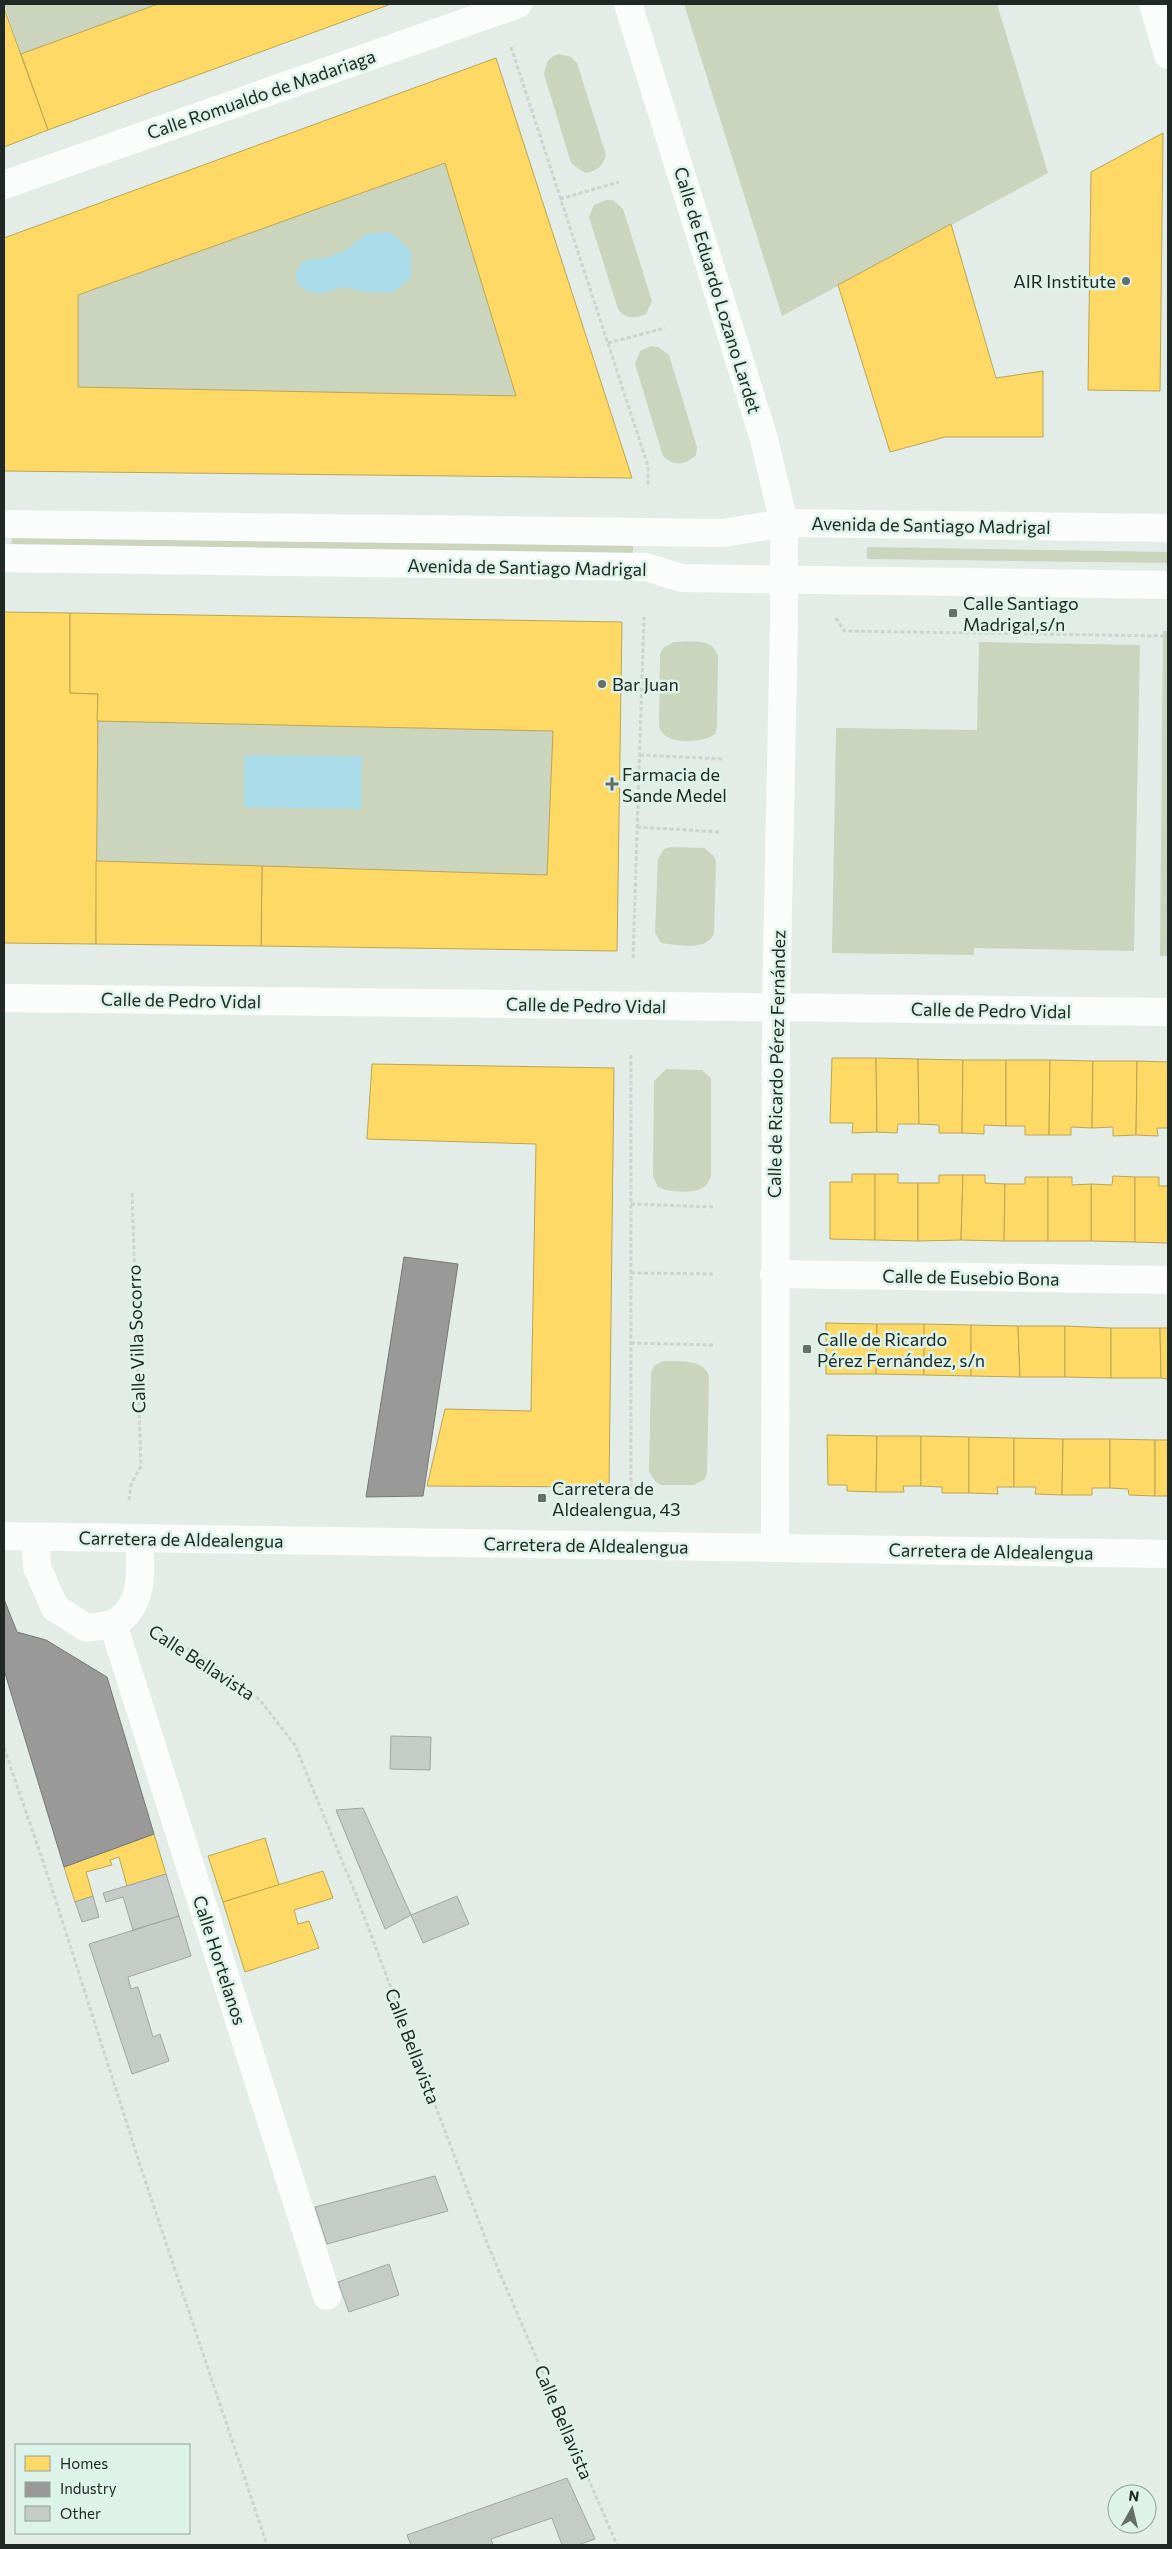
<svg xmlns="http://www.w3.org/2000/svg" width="1172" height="2549" font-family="Commissioner,sans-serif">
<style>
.green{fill:#cbd4bd}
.water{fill:#abdcea}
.homes{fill:#ffd966;stroke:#bca453;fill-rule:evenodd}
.industry{fill:#999;stroke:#757776}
.building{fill:#c5ccc8;stroke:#9ea6a0}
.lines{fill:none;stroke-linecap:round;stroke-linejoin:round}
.path{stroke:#ced2d0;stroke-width:3;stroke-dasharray:4 2.5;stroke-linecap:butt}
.minor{stroke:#fbfcfc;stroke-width:28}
.poi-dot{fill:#656e6a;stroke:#ddf2e9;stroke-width:2}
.labels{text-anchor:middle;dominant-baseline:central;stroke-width:5;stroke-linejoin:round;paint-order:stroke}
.street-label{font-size:18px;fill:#212926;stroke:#ddf2e9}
.poi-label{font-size:18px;fill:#212926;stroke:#ddf2e9;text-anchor:start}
</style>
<rect width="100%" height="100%" fill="#e2ede8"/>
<!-- green -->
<g class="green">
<polygon points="4,4 158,4 21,54"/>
<polygon points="684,4 997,4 1048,173 782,316"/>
<path d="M559,54L571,57L577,63L606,155C602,167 597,171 585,173L571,163L544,74C546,63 548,57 559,54Z"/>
<polygon points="445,163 516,396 78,387 78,295"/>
<path d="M606,200H613L623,209L652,301L646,314C634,319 625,319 618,309L589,217L594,205Z"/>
<path d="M651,346L658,347L669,355L697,447L696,455C685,465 674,467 663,456L635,364L640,351Z"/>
<polygon points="12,535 633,544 633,557 11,548"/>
<polygon points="867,547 1168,552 1168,563 867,559"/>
<polygon points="1163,631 1168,631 1168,956 1160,956"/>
<path d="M674,642C690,642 713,637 718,656L717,727L715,734L710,737C694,743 666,745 659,727L660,654L663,648Z"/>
<polygon points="979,642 1140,645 1134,951 974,948 974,955 832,953 836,728 977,730"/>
<polygon points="97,721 553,731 547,875 96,861"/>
<path d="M671,847L704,848L714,856L716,861L714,933C708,952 677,945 661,943L655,932L658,859L664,849Z"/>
<path d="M666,1069L702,1070L711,1078V1176C709,1181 707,1186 702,1188C692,1194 668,1192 658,1187L653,1176L654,1081Z"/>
<path d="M663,1361C679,1362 703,1358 709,1376L707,1472L705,1479L694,1485H661L656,1482L649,1472L651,1373L654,1366Z"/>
</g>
<!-- water -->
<g class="water">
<polygon points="391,232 411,251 411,278 392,293 367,292 341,287 320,294 304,290 296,282 296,273 303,260 326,258 348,249 366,234"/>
<polygon points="244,755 362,756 361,809 244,807"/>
</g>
<!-- homes -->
<g class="homes">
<polygon points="158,4 391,4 48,130 21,54"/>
<polygon points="4,8 48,130 4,147"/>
<path d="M496,58L632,478L4,471V238ZM445,163L516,396L78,387V295Z"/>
<polygon points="1163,133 1160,391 1088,390 1091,172"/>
<polygon points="951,224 996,378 1043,371 1043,437 945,437 890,452 838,285"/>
<polygon points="4,612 70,613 70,693 98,694 96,944 4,943"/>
<polygon points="70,613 622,622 617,951 261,946 262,866 547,875 553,731 97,721 98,694 70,693"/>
<polygon points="96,861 262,866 261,946 96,944"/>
<polygon points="832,1058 876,1058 877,1132 852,1133 853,1123 830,1123"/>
<polygon points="876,1058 918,1059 919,1124 898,1124 897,1133 877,1132"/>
<polygon points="918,1059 963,1060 962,1133 939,1133 939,1125 919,1124"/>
<polygon points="963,1060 1006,1060 1006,1126 984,1125 984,1134 962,1133"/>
<polygon points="1006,1060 1050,1060 1049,1135 1025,1135 1025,1126 1006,1126"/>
<polygon points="1050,1060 1093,1061 1092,1128 1071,1127 1071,1135 1049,1135"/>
<polygon points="1093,1061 1137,1061 1136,1135 1113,1136 1113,1127 1092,1128"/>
<polygon points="1137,1061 1168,1062 1168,1128 1157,1128 1158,1136 1136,1135"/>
<polygon points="372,1064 614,1068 609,1487 427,1486 445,1409 531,1411 536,1144 367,1139"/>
<polygon points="852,1174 875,1174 875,1240 830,1239 830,1182 852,1182"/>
<polygon points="875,1174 898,1174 898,1183 918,1183 918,1241 875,1240"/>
<polygon points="939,1175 963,1175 961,1240 918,1241 918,1183 939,1183"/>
<polygon points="963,1175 985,1175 985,1183 1005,1184 1004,1241 961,1240"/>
<polygon points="1113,1176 1135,1177 1135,1242 1091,1241 1091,1184 1112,1185"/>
<polygon points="1025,1177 1048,1177 1048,1241 1004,1241 1005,1184 1025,1184"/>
<polygon points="1048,1177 1072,1177 1072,1185 1091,1184 1091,1241 1048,1241"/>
<polygon points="1135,1177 1159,1177 1159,1186 1168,1186 1168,1243 1135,1242"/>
<polygon points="826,1323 877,1324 876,1374 826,1374"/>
<polygon points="877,1324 924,1324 924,1375 876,1374"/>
<polygon points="924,1324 971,1325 971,1376 924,1375"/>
<polygon points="971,1325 1018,1326 1020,1377 971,1376"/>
<polygon points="1018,1326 1065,1326 1065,1377 1020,1377"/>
<polygon points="1065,1326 1111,1328 1111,1378 1065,1377"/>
<polygon points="1111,1328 1160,1328 1161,1378 1111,1378"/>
<polygon points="1160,1328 1168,1328 1168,1379 1161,1378"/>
<polygon points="827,1435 877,1436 876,1492 847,1491 847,1485 828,1485"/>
<polygon points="877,1436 921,1436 921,1486 903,1486 904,1492 876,1492"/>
<polygon points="921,1436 969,1437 969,1493 942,1493 942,1487 921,1486"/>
<polygon points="969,1437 1014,1438 1014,1487 997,1487 998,1494 969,1493"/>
<polygon points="1014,1438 1063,1439 1062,1495 1035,1494 1036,1487 1014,1487"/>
<polygon points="1063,1439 1110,1439 1110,1488 1092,1488 1092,1495 1062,1495"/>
<polygon points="1110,1439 1155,1440 1155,1496 1129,1495 1128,1489 1110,1488"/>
<rect x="1155" y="1440" width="13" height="56"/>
<polygon points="154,1834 166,1874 127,1886 119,1857 110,1860 112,1865 86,1872 93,1896 75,1902 64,1867"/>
<polygon points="265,1838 279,1885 223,1902 208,1856"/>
<polygon points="323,1871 333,1898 294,1910 298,1924 309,1921 319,1948 245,1972 223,1902"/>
</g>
<!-- industry -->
<g class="industry">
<polygon points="404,1257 458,1264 423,1496 366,1497"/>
<polygon points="4,1599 17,1632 46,1640 107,1677 154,1834 64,1867 4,1670"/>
</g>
<!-- building -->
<g class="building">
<polygon points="391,1736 431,1737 430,1770 390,1769"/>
<polygon points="363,1808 411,1915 385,1929 336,1810"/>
<polygon points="166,1874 179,1916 133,1930 123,1897 106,1902 103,1893"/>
<polygon points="93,1896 99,1917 82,1922 75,1902"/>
<polygon points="457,1896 469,1924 423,1943 411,1915"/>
<polygon points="179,1916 191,1956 128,1977 131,1989 138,1987 153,2037 160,2034 169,2061 132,2074 89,1944"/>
<polygon points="435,2176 448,2211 327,2244 315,2207"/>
<polygon points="389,2264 399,2295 349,2312 338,2282"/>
<polygon points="567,2478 595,2539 578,2545 562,2545 552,2518 491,2539 493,2545 411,2545 407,2535"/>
</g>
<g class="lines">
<!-- path -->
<g class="path">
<polyline points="511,47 648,466 648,486"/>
<polyline points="560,199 619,182"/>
<polyline points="608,343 665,328"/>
<polyline points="836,618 844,631 1168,636"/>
<polyline points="640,755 722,759"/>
<polyline points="637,827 720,832"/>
<polyline points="633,958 644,617"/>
<polyline points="631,1055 631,1499"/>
<polyline points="631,1204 715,1207"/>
<polyline points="631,1273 715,1274"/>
<polyline points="631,1343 715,1345"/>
<polyline points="129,1500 131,1485 141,1466 132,1191"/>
<polyline points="159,1632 212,1663 260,1700 295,1745 356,1895 489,2248 617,2545"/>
<polyline points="4,1748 47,1873 142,2171 267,2545"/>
</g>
<!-- minor -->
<g class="minor">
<polyline points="628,4 764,439 784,523 784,621 776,1007 775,1548"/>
<polyline points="1153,4 1168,55"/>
<polyline points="4,185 518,4"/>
<polyline points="4,524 723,533 784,523 1168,528"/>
<polyline points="4,558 646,567 681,578 1168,585"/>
<polyline points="4,998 1168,1012"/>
<polyline points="774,1274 1168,1280"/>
<polyline points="4,1536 1168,1554"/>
<path d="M35,1537L37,1567L55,1608L87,1628C95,1626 107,1627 114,1623C145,1607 141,1567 139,1538"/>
<polyline points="113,1624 327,2296"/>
</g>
</g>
<!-- markers -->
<g class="poi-dot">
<circle cx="1126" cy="281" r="5"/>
<rect x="948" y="608" width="10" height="10" rx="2.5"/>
<circle cx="602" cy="684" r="5"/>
<path d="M609.5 776.5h5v5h5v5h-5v5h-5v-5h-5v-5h5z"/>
<rect x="802" y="1344" width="10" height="10" rx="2.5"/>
<rect x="537" y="1493" width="10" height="10" rx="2.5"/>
</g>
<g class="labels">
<!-- street labels -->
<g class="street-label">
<text transform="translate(261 94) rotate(-19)">Calle Romualdo de Madariaga</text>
<text transform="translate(718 290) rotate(73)">Calle de Eduardo Lozano Lardet</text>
<text transform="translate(931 525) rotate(1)">Avenida de Santiago Madrigal</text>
<text transform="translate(527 567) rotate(1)">Avenida de Santiago Madrigal</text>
<text transform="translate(181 1000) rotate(1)">Calle de Pedro Vidal</text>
<text transform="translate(586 1005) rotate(1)">Calle de Pedro Vidal</text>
<text transform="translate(991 1010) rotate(1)">Calle de Pedro Vidal</text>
<text transform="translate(776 1064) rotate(-89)">Calle de Ricardo Pérez Fernández</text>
<text transform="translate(971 1277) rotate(1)">Calle de Eusebio Bona</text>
<text transform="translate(136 1339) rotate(-92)">Calle Villa Socorro</text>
<text transform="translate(181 1539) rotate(1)">Carretera de Aldealengua</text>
<text transform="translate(586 1545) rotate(1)">Carretera de Aldealengua</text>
<text transform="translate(991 1551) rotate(1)">Carretera de Aldealengua</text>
<text transform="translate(202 1662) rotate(33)">Calle Bellavista</text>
<text transform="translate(220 1960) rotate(72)">Calle Hortelanos</text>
<text transform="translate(413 2046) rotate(69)">Calle Bellavista</text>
<text transform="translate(564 2422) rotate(67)">Calle Bellavista</text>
</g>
<!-- poi labels -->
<g class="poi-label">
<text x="1116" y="281" text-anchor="end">AIR Institute</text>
<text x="963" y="603">Calle Santiago<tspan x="963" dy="21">Madrigal,s/n</tspan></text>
<text x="612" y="684">Bar Juan</text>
<text x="622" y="774">Farmacia de<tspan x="622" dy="21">Sande Medel</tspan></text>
<text x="817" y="1339">Calle de Ricardo<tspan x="817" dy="21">Pérez Fernández, s/n</tspan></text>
<text x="552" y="1488">Carretera de<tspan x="552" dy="21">Aldealengua, 43</tspan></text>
</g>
</g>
<!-- border -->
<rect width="1172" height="2549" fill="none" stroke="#212926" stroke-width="10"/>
<!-- legend -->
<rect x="15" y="2444" width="175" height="90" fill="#ddf2e9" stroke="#92a29b"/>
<rect x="25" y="2456" width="25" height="15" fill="#ffd966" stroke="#92a29b"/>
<text x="60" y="2469" font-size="15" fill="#212926">Homes</text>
<rect x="25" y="2482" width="25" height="15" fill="#999999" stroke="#92a29b"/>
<text x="60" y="2494" font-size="15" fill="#212926">Industry</text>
<rect x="25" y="2506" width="25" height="15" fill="#c5ccc8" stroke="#92a29b"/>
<text x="60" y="2519" font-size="15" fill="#212926">Other</text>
<!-- north arrow -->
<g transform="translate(1132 2509) rotate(8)"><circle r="24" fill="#ddf2e9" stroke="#92a29b"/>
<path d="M0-4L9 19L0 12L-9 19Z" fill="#656e6a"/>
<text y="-8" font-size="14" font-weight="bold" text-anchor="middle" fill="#212926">N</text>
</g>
</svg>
